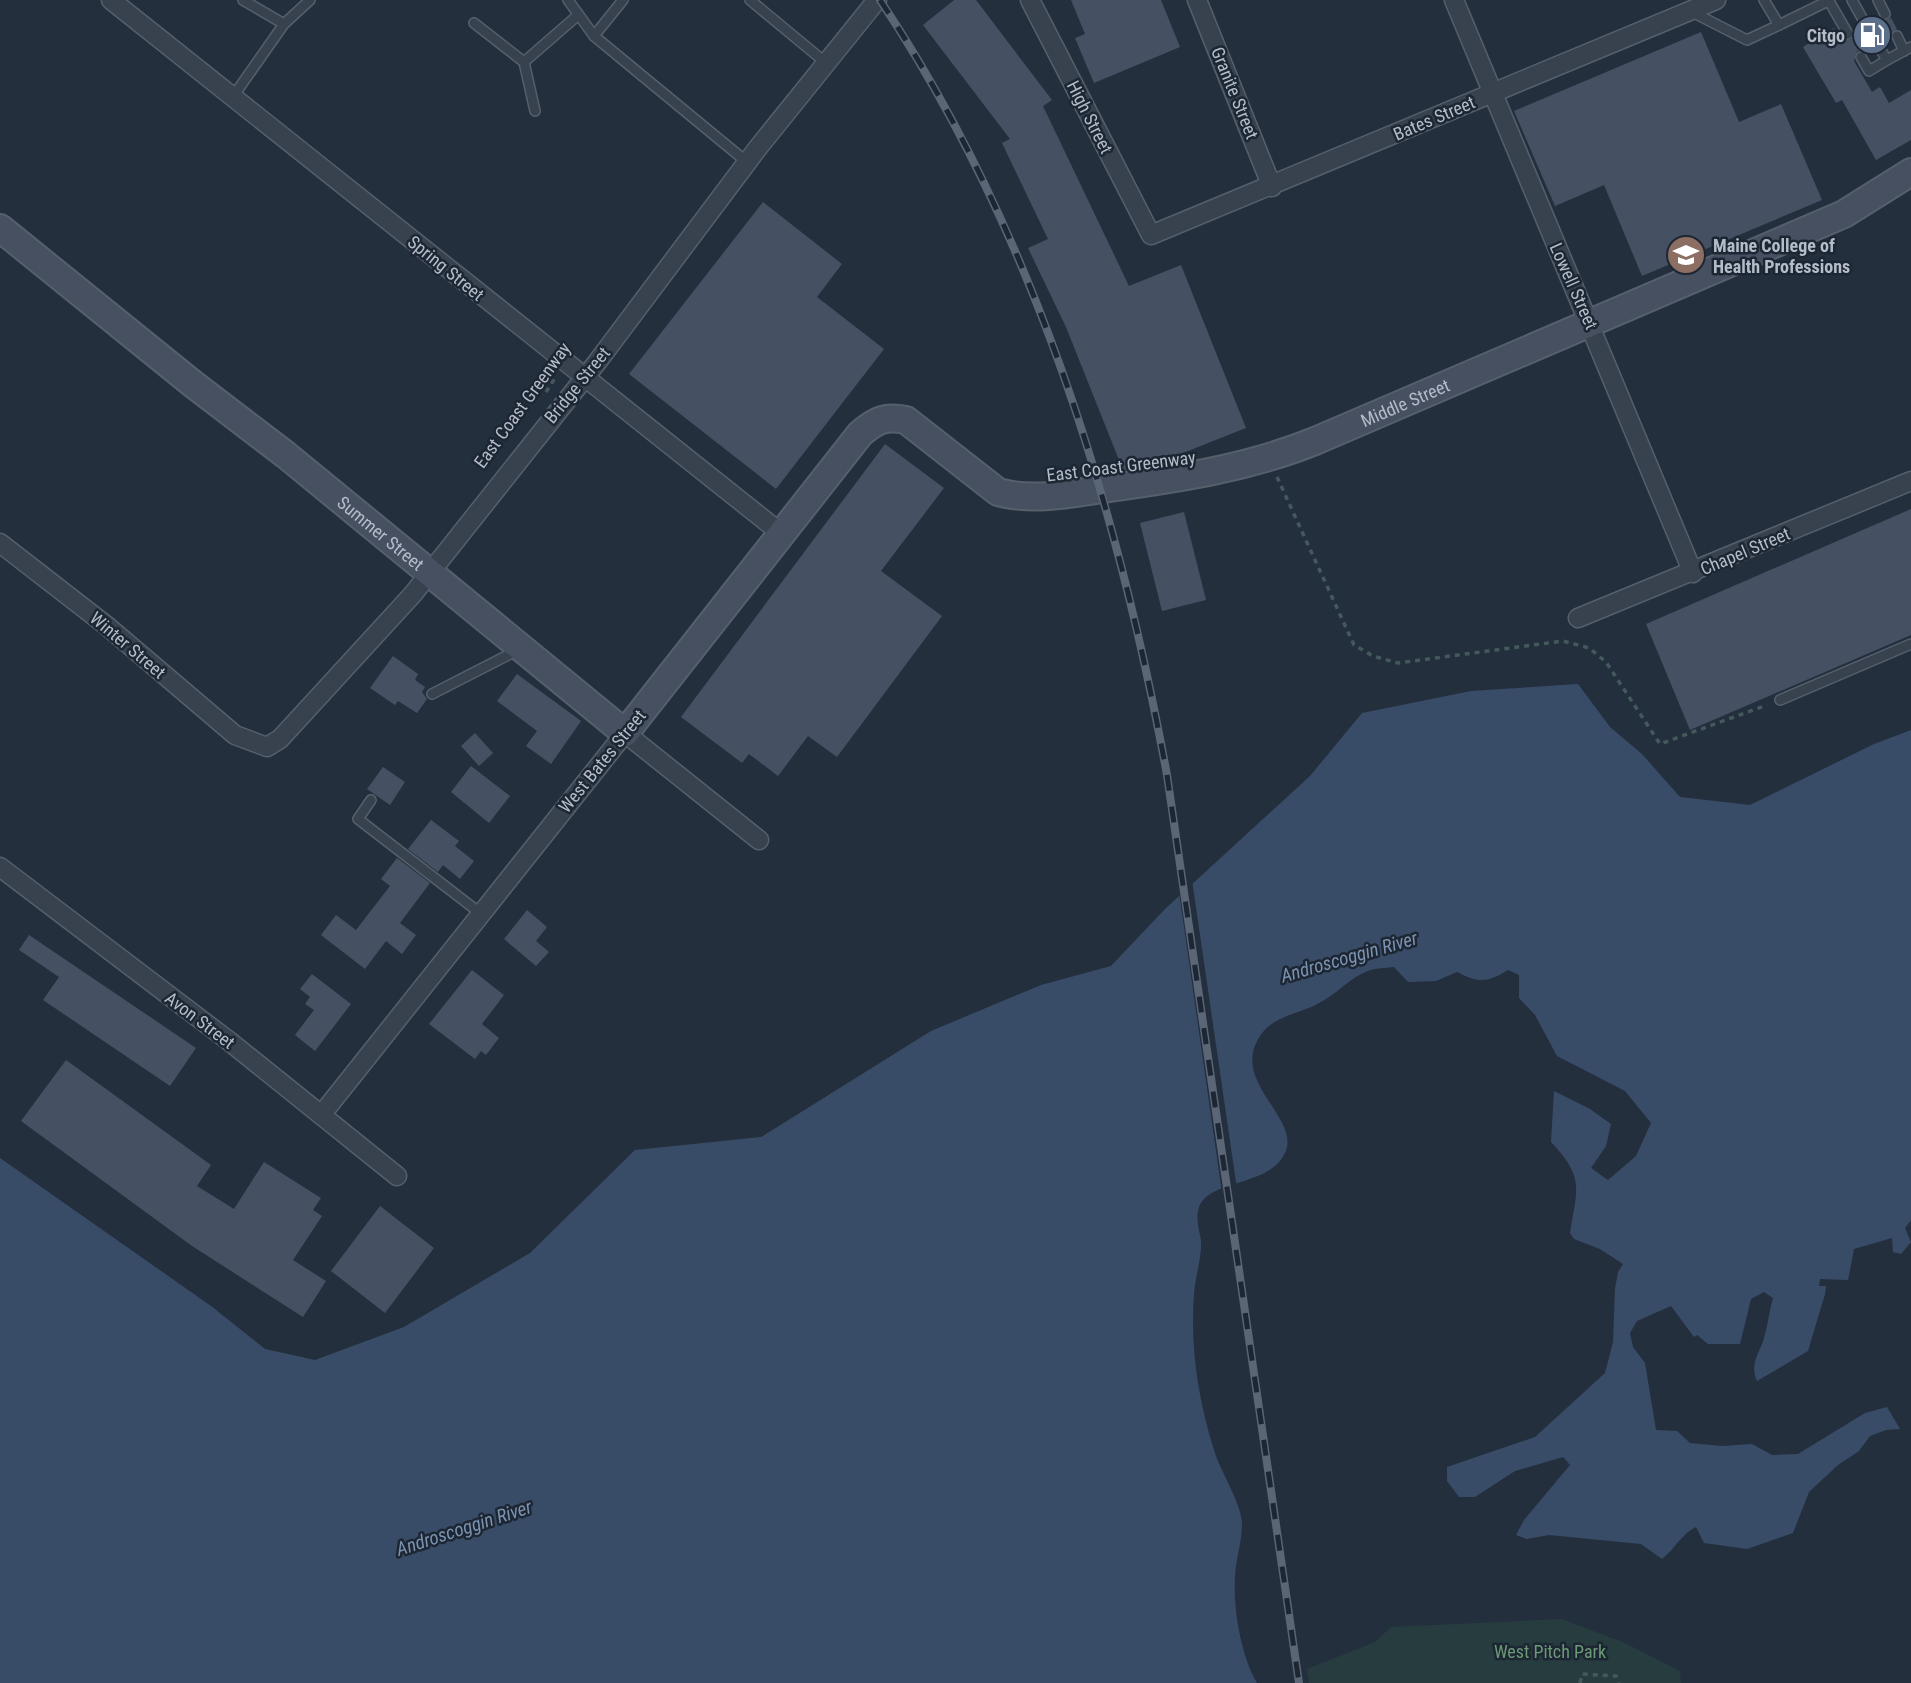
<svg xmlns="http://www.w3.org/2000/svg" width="1911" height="1683" font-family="'Roboto Condensed',sans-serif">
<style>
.green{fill:#263c3f}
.water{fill:#394c67}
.pier{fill:#242f3e}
.building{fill:#455162}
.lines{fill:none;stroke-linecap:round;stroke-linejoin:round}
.lane-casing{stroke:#565f6c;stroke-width:12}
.street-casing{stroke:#565f6c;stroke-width:21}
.secondary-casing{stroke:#565f6c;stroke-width:30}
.path{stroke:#44595c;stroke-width:3.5;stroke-dasharray:5 5;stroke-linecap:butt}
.lane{stroke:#38414e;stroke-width:9}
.street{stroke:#38414e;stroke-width:18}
.secondary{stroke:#465061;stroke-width:26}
.rail-casing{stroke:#5a6575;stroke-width:8}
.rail{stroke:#1d2633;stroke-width:5;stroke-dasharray:16;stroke-linecap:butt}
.labels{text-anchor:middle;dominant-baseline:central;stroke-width:5;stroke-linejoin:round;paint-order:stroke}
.poi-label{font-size:18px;font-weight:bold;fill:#b4bcc9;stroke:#1d2633;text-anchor:end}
.street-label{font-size:18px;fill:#b4bcc9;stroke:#1d2633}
.park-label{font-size:18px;fill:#6b9a76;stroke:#1d2633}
.water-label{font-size:19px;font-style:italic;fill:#7c92b1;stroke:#1d2633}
</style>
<rect width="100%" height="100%" fill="#242f3e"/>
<!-- green -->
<polygon class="green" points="1562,1619 1625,1643 1680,1671 1681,1683 1309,1683 1307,1669 1375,1642 1391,1627"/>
<!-- water -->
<path class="water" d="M1578,684L1610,727L1642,754L1680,797L1750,805L1874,744L1911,730V1220L1905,1228L1911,1242L1901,1254L1893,1252L1892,1238L1854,1249L1848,1280L1820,1279L1819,1286H1826L1825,1294L1808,1351L1757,1381C1749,1364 1760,1353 1764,1338C1768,1325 1769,1311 1773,1298L1764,1292L1751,1299L1740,1344H1708L1697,1335L1694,1337L1671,1306L1637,1321L1630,1333L1633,1347L1645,1363L1656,1430L1677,1431L1690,1443L1722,1446L1752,1444L1772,1455L1798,1454L1865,1413L1887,1407L1900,1429L1886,1430L1870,1436L1859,1451L1838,1465L1809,1492L1793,1533L1747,1549L1704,1543L1696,1527C1682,1533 1675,1549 1662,1559L1641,1544L1549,1535L1527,1539L1516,1535L1524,1520L1570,1465L1563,1457L1515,1471L1475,1497H1459L1447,1481V1467L1535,1437L1605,1373L1613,1342L1615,1289L1618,1272L1623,1264L1600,1249L1574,1239L1570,1233C1577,1188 1585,1178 1551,1142L1554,1091L1590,1109L1611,1124L1606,1146L1591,1168L1608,1180L1636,1156L1651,1123L1625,1091L1557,1056L1535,1015L1519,998V975L1508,970C1487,983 1478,983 1457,972L1436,981L1408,982L1394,967C1385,968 1375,968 1368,971C1350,977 1336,995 1319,1003C1302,1013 1277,1015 1263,1032C1225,1080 1302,1117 1285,1153C1269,1187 1209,1179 1199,1207C1195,1219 1200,1232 1201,1241C1202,1257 1195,1277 1194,1294C1190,1347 1198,1399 1214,1450C1220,1471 1242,1504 1242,1524C1242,1541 1236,1559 1235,1576C1233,1609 1241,1656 1257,1683H0V1158L211,1306L265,1349L315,1360L404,1327L530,1253L635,1150L761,1137L931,1031L1041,985L1111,966L1165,909L1310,776L1362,713L1471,691Z"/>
<!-- pier -->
<polygon class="pier" points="1192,880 1237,1189 1222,1193 1179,892"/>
<!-- building -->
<g class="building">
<polygon points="954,0 976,0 1052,100 1043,106 1129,286 1181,265 1246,428 1150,466 1123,470 1066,327 1028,248 1048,239 1002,143 1010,139 923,25"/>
<polygon points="1071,0 1161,0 1180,47 1094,83 1075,38 1085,34"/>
<polygon points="1879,17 1884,21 1891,18 1897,29 1891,33 1891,40 1885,43 1876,41 1873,50 1867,53 1857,51 1854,61 1872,92 1880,87 1889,103 1911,90 1911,140 1876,160 1842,100 1836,103 1803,47 1834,28 1840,38 1851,40 1854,31 1860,28 1869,31 1872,21"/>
<polygon points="1701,32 1739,122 1781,104 1822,200 1642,276 1604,185 1555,206 1514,111"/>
<polygon points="763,202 842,264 817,297 884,349 776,489 629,374"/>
<polygon points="885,444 944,488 881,571 942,616 837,757 808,736 778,776 749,754 742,763 681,717"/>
<polygon points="1911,509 1911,635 1690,730 1646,624"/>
<polygon points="1184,512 1206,600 1162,611 1140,523"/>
<polygon points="393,656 418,674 415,680 425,687 422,692 427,699 417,713 398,701 395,705 370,688"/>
<polygon points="517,674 581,721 551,764 526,746 537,731 497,701"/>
<polygon points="475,733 493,753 479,766 461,746"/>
<polygon points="471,766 510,796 489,823 451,792"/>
<polygon points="383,767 405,782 390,805 367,789"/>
<polygon points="431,820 459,841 455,846 474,861 460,879 443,865 438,872 408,849"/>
<polygon points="397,858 430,883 400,923 416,935 402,954 386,941 365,969 321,935 336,915 356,930 390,886 381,879"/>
<polygon points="527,910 547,927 536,941 549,952 536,966 504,939"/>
<polygon points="29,935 196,1048 170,1086 43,1000 59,977 19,950"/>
<polygon points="472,970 504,995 482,1024 499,1038 486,1055 481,1051 475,1059 429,1024"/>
<polygon points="312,974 351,1004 315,1051 295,1035 314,1010 305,1004 310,997 300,989"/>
<polygon points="66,1060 211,1165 197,1186 234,1209 264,1162 321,1198 313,1210 322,1216 293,1260 326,1281 303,1317 192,1246 21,1121"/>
<polygon points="380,1206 434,1248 385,1313 331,1271"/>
</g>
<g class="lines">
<defs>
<g id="lane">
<polyline points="243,0 284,24"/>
<polyline points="568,0 594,36"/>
<polyline points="623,0 594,36 748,163"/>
<polyline points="750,0 826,63"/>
<polyline points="1764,0 1779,25 1830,0"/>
<polyline points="1852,0 1866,25"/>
<polyline points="1878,0 1885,14"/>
<polyline points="1829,1 1848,34"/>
<polyline points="1692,12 1747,40 1779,25"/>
<polyline points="474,23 524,62 577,16"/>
<polyline points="1897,36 1904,51"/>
<polyline points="1879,47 1887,60 1911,47"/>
<polyline points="1861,57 1869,71 1887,60"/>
<polyline points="524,62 535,111"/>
<polyline points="232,98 284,24 310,0"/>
<polyline points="432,694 518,650"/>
<polyline points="1780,700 1911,644"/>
<polyline points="371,800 358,819 480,913"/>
</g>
<g id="street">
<polyline points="111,0 782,534"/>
<polyline points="1030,0 1151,235 1716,0"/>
<polyline points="1197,0 1272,187"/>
<polyline points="1454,0 1693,573"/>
<polyline points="0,543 107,626 235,735 267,747 280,739 413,594 598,361 757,149 877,0"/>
<polyline points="1578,618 1911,481"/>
<polyline points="0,867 229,1041 397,1176"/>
<polyline points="322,1114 625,733 759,840"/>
</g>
<g id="secondary">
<path id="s1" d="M0,228L193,384L286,455L625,733L860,434C876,420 885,416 906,420L998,492C1033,502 1075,493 1110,488C1181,478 1248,468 1315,441L1844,214L1911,172"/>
</g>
</defs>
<!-- lane casing -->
<use href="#lane" class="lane-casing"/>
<!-- street casing -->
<use href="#street" class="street-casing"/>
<!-- secondary casing -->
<use href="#secondary" class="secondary-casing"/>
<!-- path -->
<g class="path">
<polyline points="546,392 555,378"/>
<polyline points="1277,477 1354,645 1373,656 1398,663 1563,641 1589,648 1606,662 1660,744 1767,705"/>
<polyline points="1580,1683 1582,1674 1616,1676 1619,1683"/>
</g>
<!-- lane -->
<use href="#lane" class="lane"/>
<!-- street -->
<use href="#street" class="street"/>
<!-- secondary -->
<use href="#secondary" class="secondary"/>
<defs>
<path id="rail" d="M880,0C1034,231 1117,504 1167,775L1299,1683"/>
</defs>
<!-- rail casing -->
<use href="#rail" class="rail-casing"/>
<!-- rail -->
<use href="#rail" class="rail"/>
</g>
<!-- icons -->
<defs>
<symbol id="fuel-disc" viewBox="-11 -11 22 22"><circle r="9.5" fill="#5c6f8a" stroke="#1d2633"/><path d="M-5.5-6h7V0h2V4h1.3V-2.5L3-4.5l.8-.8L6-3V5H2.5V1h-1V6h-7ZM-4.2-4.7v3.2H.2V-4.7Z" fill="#fff"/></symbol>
<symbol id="university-disc" viewBox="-11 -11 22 22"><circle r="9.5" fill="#8d6e63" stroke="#1d2633"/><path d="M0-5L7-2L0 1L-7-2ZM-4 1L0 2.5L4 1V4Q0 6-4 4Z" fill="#fff"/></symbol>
</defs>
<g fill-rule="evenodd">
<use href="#fuel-disc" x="1850" y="13" width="44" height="44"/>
<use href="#university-disc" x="1664" y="233" width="44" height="44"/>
</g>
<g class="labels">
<!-- poi labels -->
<g class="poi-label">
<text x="1845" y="35">Citgo</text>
<text x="1713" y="245" text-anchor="start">Maine College of<tspan x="1713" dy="21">Health Professions</tspan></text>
</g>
<!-- street labels -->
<g class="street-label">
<text transform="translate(1235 93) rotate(68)">Granite Street</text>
<text transform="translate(1090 117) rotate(63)">High Street</text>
<text transform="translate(1434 118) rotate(-23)">Bates Street</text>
<text transform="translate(446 268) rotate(39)">Spring Street</text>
<text transform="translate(1574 286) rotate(66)">Lowell Street</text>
<text transform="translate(577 385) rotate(-51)">Bridge Street</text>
<text stroke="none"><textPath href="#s1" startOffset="1773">Middle Street</textPath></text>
<text transform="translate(522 405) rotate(-54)">East Coast Greenway</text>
<text transform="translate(1121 466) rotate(-7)">East Coast Greenway</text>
<text stroke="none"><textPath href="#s1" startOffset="488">Summer Street</textPath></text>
<text transform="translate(1745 551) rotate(-23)">Chapel Street</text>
<text transform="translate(128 645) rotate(40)">Winter Street</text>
<text transform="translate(602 761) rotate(-51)">West Bates Street</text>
<text transform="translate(200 1020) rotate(37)">Avon Street</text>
</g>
<!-- park labels -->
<g class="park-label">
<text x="1550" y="1651">West Pitch Park</text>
</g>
<!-- water labels -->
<g class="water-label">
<text transform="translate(1349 957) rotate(-16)">Androscoggin River</text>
<text transform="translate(464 1528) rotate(-18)">Androscoggin River</text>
</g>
</g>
</svg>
